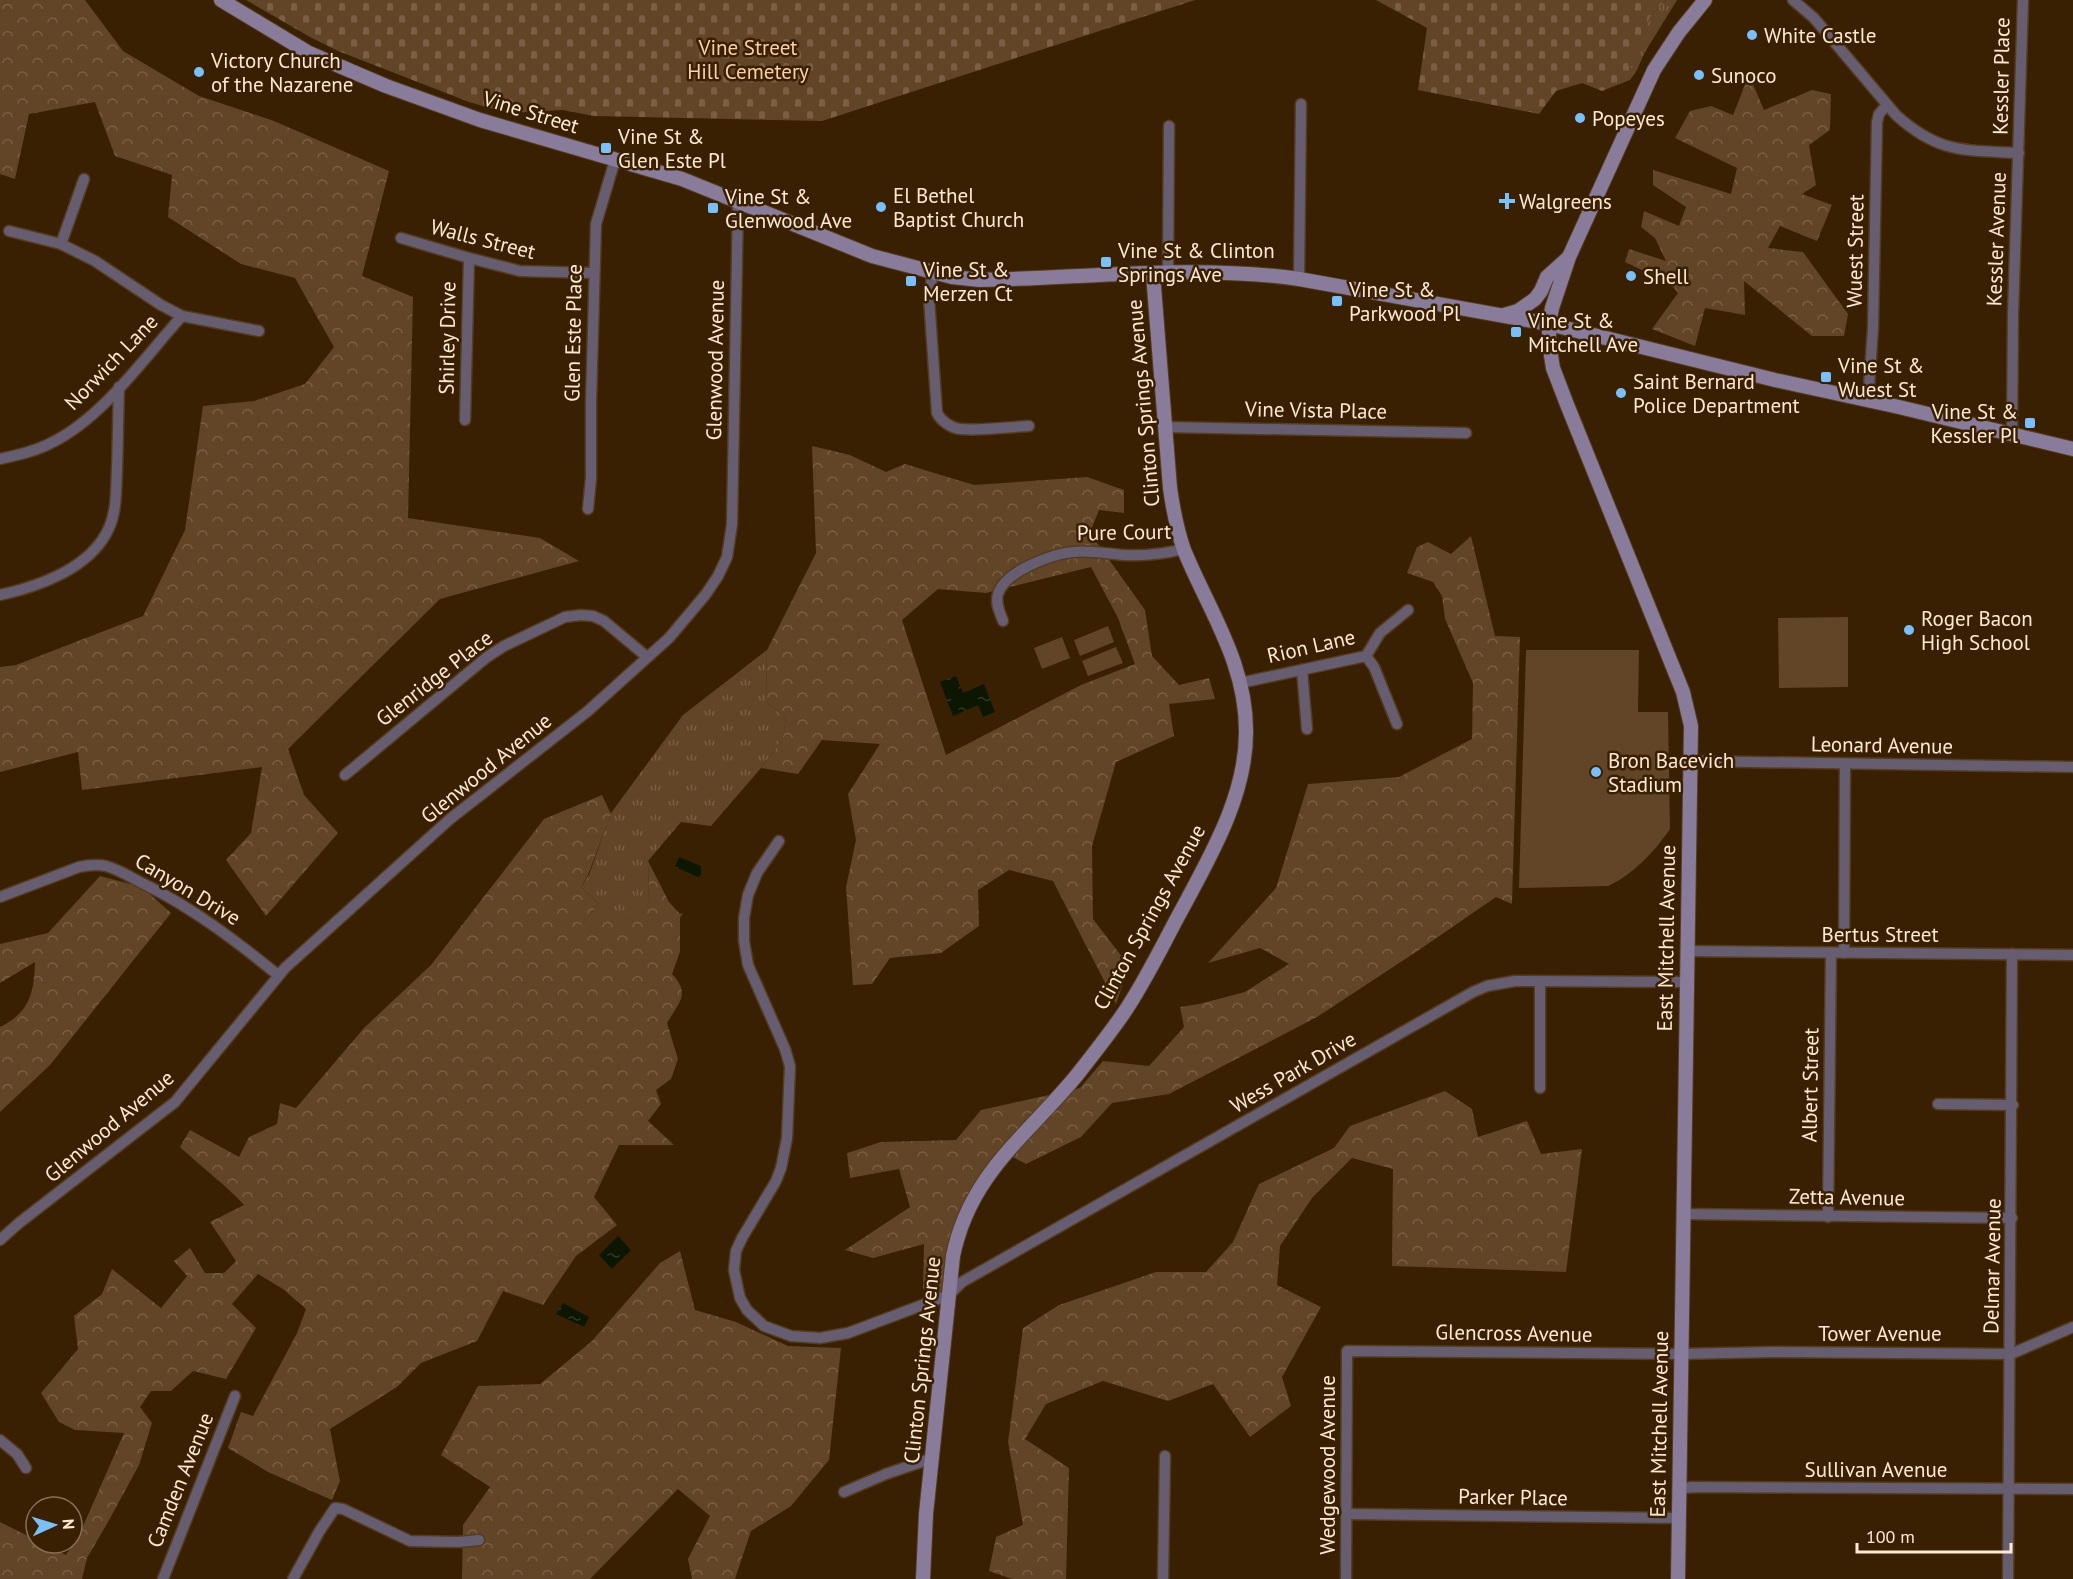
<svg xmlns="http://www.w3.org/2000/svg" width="2073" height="1579" font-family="'PT Sans',sans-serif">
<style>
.grass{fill:url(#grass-tufts)}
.forest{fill:url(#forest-crowns);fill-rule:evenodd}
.cemetery{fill:url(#cemetery-stones)}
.pitch{fill:#624426}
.water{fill:url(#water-ripples)}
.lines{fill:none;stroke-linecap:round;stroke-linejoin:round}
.street-casing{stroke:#553c20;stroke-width:13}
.secondary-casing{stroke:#553c20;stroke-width:16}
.street{stroke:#665d71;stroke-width:10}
.secondary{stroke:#897c9b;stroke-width:14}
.poi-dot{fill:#7abff8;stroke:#392002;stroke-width:2}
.labels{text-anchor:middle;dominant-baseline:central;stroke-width:5;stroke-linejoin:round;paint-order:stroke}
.poi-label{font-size:21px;fill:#ffe9d5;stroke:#392002;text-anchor:start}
.park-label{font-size:21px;fill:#fccfa5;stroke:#392002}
.street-label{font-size:21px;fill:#ffe9d5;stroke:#392002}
</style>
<defs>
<pattern id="grass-tufts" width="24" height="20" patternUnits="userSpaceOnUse" patternTransform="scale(1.5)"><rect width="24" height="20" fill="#624426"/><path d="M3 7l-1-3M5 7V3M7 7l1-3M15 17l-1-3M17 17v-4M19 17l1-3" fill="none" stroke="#7a5f45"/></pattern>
<pattern id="forest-crowns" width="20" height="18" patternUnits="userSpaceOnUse" patternTransform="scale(1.5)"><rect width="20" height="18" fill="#624426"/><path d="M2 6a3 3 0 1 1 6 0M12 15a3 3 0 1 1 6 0" fill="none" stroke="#7a5f45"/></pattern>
<pattern id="cemetery-stones" width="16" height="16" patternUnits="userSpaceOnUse" patternTransform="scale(1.5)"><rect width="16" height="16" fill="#624426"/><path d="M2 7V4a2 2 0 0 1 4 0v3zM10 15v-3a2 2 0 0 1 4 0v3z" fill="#7a5f45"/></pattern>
<pattern id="water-ripples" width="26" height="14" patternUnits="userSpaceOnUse" patternTransform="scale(1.5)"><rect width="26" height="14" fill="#0d1600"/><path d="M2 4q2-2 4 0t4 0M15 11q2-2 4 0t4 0" fill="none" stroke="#313824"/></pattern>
</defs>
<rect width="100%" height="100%" fill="#392002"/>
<!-- grass -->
<g class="grass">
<polygon points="1666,0 1677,0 1645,52 1636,72 1627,65 1650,17"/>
<polygon points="767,650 766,702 786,718 783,738 761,768 711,826 681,822 648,861 649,902 638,918 578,929 599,904 581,887 589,875 611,813 683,715"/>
</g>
<!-- forest -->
<g class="forest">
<polygon points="0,0 85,0 123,51 199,96 274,121 389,171 362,276 413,297 408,518 540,538 579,561 440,599 288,749 304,795 338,833 266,916 226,860 251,833 262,767 82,790 78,752 0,772 0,667 16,665 143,616 185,530 203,406 254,401 305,384 334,347 295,278 241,264 168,217 172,175 115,156 95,102 29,114 15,179 0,174"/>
<polygon points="1749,75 1764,110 1812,90 1831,94 1830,130 1809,145 1816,185 1802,194 1832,205 1817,241 1780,226 1768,248 1803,252 1848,314 1844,336 1812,336 1744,281 1745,315 1705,308 1695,346 1652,329 1678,293 1671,284 1625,262 1629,249 1666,261 1655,238 1641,227 1644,211 1679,226 1686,207 1653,185 1653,170 1731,194 1737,168 1675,138 1690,111 1711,106 1733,115"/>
<path d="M812,446L850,455L886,472L905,464L974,485L1087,477L1124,490V513L1099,510L1090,533L1145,610L1152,656L1179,685L1209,678L1215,699L1169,704L1174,736L1116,762L1092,846L1093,919L1129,966L1116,1004L1053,881L1009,870L978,890L979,926L941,953L890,958L872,984L853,985L846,887L856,840L848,794L880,744L822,740L798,774L761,768L783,738L786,718L766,702L767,650L816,553ZM1091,567L1118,618L1135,664L1081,685L946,755L902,620L938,589L986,593Z"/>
<polygon points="1471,536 1495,636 1520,637 1512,904 1496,897 1419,950 1317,1017 1169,1094 1112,1103 1081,1137 1026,1164 1005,1153 972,1200 949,1295 923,1289 924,1244 873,1258 845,1250 910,1207 899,1169 850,1178 847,1153 881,1142 956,1140 981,1110 1080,1088 1103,1061 1149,1066 1184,1027 1180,1007 1199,1004 1245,992 1289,964 1260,948 1208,963 1276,888 1308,784 1399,777 1472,739 1473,683 1445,619 1442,596 1433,582 1407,573 1417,547 1428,542 1451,554"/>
<path d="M602,795L611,814L588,875L581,887L599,904L579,928L600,919L632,912L638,917L649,902L648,861L669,902L680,914L683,913L680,918V952L672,974C691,994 679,1002 667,1023L678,1059L671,1079L656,1090L661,1104L648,1121L674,1145H619L594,1197L617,1225L576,1256L543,1305L503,1291L477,1341L421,1363L397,1387L330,1429L340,1481L332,1500L268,1472L228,1448L241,1412L253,1416L297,1333L306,1309L283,1289L258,1274L232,1304L256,1328L226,1379L193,1371L171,1391H151L140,1407L152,1423L139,1465L108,1522L87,1558L82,1579H0V1522L36,1540V1543H41L66,1555L84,1524L124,1433L75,1430L59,1422L41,1393L78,1349L74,1316L102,1294L112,1269L161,1308L187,1276L174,1261L190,1248L205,1273H224L236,1261L210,1222L244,1205C225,1184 201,1167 180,1147L190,1130L239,1157L249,1137L277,1124L280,1103L296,1108L364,1028L431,965L544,819Z"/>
<path d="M100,876L142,887L171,913L50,1065L0,1112V1027C30,1012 34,993 35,962L0,983V944L48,933Z"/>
<polygon points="1445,1091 1472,1109 1478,1137 1527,1121 1541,1154 1582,1149 1566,1272 1392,1266 1393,1169 1352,1158 1312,1198 1280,1246 1277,1285 1321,1307 1282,1377 1291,1406 1250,1437 1213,1384 1168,1401 1103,1381 1046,1404 1025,1439 1069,1468 1066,1579 1012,1579 989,1571 996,1537 1023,1525 1008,1442 1023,1328 1059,1305 1156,1272 1206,1272 1233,1242 1259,1184 1334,1148 1350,1126"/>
<polygon points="680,1251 695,1310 736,1322 788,1346 841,1348 829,1460 791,1506 751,1531 735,1579 692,1579 688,1559 710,1516 678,1489 590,1579 462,1579 463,1525 490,1487 441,1455 478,1386 540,1384 592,1341 660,1263"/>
</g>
<!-- cemetery -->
<g class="cemetery">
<polygon points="246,0 1195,0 822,121 594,116 563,110 507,113 469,102 338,51 310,37"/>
<polygon points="1376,0 1666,0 1650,17 1628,65 1636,72 1630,80 1602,91 1582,83 1556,91 1539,114 1418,90 1427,28"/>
</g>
<!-- pitch -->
<g class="pitch">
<polygon points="1848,617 1848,687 1779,688 1778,618"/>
<polygon points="1108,626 1114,642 1080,656 1074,640"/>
<polygon points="1062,637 1070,658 1042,669 1034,648"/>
<polygon points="1116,647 1123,663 1088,676 1082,661"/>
<path d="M1526,650H1639L1638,712H1668L1670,829C1655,851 1633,875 1608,886L1519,888Z"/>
</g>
<!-- water -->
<g class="water">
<polygon points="956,676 963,693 984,684 995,712 983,717 978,705 953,716 940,682"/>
<polygon points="679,857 701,866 701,875 698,877 675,867"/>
<polygon points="618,1236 631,1250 612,1269 599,1255"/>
<polygon points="563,1303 589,1317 584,1327 556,1314"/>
</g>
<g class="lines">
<defs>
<g id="street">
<path d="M1793,0L1814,18L1896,115C1939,154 1965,150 2019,153"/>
<polyline points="9,231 61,244 95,261 161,305 182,316 259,331"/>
<polyline points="401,238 469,258 520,271 593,273"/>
<polyline points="61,244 84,179"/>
<path d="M933,271L929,298L937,413C941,421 951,428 960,429C982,431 1007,427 1029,426"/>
<polyline points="1168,273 1169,126"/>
<polyline points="1299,279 1301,104"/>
<polyline points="1868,401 1873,328 1877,122 1879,114 1887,105"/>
<polyline points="465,420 469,258"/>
<polyline points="1165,427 1466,433"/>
<polyline points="2012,434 2013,315 2023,0"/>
<path d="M0,459C18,455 36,451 53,442C104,416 144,358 182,316"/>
<polyline points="588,509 591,478 591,402 596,224 615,160"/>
<path d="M0,595C40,586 91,568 109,528C117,510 116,489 117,469C118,442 118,414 119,387"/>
<path d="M1003,621C1000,613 995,603 998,594C1005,571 1052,554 1073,552C1090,550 1107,554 1124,555C1144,556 1164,554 1184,549"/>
<polyline points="1366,656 1374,667 1397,724"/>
<polyline points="1302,670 1307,729"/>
<polyline points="1240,683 1366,656 1380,633 1408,610"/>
<polyline points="1691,761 2073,767"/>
<polyline points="345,775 487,657 504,646 565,617 581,615 593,616 604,621 647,657"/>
<polyline points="779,841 757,873 748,895 744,918 744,941 748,965 785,1049 790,1066 787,1138 781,1168 776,1181 742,1238 736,1251 734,1270 740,1298 747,1310 764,1326 791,1336 820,1338 848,1333 949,1295 962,1282 1473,992 1487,986 1515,981 1685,982"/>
<path d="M0,897L79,867C88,865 97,864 106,866C120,870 132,878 144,884C193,908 236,941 278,975"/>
<polyline points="1686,951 2073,955"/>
<polyline points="1844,953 1845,765"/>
<polyline points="1540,1088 1540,982"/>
<polyline points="1938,1104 2013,1105"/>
<polyline points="1682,1214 2012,1218"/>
<polyline points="1828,1217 1831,953"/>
<polyline points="0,1240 19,1223 175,1102 285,968 450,819 588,711 669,638 706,594 718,576 727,557 732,524 738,203"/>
<polyline points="0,1440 17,1454 26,1468"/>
<polyline points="1679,1489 1692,1487 2073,1489"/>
<polyline points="844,1492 886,1474 933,1458"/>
<polyline points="1347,1514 1678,1518"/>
<polyline points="163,1579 235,1396"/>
<polyline points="293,1579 319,1532 335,1508 343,1509 410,1541 459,1542 479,1540"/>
<polyline points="1163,1579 1165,1456"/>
<polyline points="1346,1579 1347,1351 1681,1354 1771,1352 2011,1354 2073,1327"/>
<polyline points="2008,1579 2012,954"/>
</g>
<g id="secondary">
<path d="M221,0L309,53L386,86L480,120L682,179L872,256L952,277L980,280C1085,278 1194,264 1299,279L1549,324L1775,380L1899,407L2073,449"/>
<polyline points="1504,315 1518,311 1535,299 1541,291 1547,277 1568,258"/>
<path d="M923,1579L926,1514L953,1256C970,1173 1027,1136 1077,1075C1092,1056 1107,1037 1121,1017C1143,986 1163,944 1181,911C1210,857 1246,796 1246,733C1247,664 1209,611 1184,550C1177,530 1173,509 1170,488L1153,274"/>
<polyline points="1678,1579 1691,726 1683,692 1566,402 1553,368 1549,343 1549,324 1552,308 1569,257 1654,70 1679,32 1705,0"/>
</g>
</defs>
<!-- street casing -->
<use href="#street" class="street-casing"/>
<!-- secondary casing -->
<use href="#secondary" class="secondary-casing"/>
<!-- street -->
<use href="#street" class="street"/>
<!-- secondary -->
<use href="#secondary" class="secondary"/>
</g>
<!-- markers -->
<g class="poi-dot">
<circle cx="1752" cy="35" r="6"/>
<circle cx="199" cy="72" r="6"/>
<circle cx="1699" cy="75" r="6"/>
<circle cx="1580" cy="118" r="6"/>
<rect x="600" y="142" width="12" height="12" rx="3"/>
<path d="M1504 192h6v6h6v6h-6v6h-6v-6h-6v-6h6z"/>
<circle cx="881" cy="207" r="6"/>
<rect x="707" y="202" width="12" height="12" rx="3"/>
<rect x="1100" y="256" width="12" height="12" rx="3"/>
<circle cx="1631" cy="276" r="6"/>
<rect x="905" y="275" width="12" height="12" rx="3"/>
<rect x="1331" y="295" width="12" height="12" rx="3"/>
<rect x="1510" y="326" width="12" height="12" rx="3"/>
<rect x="1820" y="371" width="12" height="12" rx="3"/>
<circle cx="1621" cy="393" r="6"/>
<rect x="2024" y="417" width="12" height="12" rx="3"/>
<circle cx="1909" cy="630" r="6"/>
<circle cx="1596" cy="772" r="6"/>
</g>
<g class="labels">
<!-- poi labels -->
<g class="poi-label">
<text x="1764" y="35">White Castle</text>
<text x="211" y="60">Victory Church<tspan x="211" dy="24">of the Nazarene</tspan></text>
<text x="1711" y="75">Sunoco</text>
<text x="1592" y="118">Popeyes</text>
<text x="618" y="136">Vine St &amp;<tspan x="618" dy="24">Glen Este Pl</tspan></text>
<text x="893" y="195">El Bethel<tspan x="893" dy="24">Baptist Church</tspan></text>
<text x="725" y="196">Vine St &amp;<tspan x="725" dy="24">Glenwood Ave</tspan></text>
<text x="1519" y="201">Walgreens</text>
<text x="1118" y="250">Vine St &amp; Clinton<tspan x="1118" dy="24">Springs Ave</tspan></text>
<text x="923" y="269">Vine St &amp;<tspan x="923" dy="24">Merzen Ct</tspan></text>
<text x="1643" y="276">Shell</text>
<text x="1349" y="289">Vine St &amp;<tspan x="1349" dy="24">Parkwood Pl</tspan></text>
<text x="1528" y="320">Vine St &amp;<tspan x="1528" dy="24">Mitchell Ave</tspan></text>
<text x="1838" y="365">Vine St &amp;<tspan x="1838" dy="24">Wuest St</tspan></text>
<text x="1633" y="381">Saint Bernard<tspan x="1633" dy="24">Police Department</tspan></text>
<text x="2018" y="411" text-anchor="end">Vine St &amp;<tspan x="2018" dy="24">Kessler Pl</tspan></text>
<text x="1921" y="618">Roger Bacon<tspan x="1921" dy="24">High School</tspan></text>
<text x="1608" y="760">Bron Bacevich<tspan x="1608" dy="24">Stadium</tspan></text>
</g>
<!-- park labels -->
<g class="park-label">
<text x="748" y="47">Vine Street<tspan x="748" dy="24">Hill Cemetery</tspan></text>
</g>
<!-- street labels -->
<g class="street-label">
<text transform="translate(2001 76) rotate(-89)">Kessler Place</text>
<text transform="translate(531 112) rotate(17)">Vine Street</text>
<text transform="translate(483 239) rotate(14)">Walls Street</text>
<text transform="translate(1996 239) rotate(-88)">Kessler Avenue</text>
<text transform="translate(1855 251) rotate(-89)">Wuest Street</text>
<text transform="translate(573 333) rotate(-89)">Glen Este Place</text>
<text transform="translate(447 338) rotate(-89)">Shirley Drive</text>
<text transform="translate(715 360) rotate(-89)">Glenwood Avenue</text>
<text transform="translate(111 362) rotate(-46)">Norwich Lane</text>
<text transform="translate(1143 403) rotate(-95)">Clinton Springs Avenue</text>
<text transform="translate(1316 410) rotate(1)">Vine Vista Place</text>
<text transform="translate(1124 532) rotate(-1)">Pure Court</text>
<text transform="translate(1311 646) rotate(-13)">Rion Lane</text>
<text transform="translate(434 678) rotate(-38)">Glenridge Place</text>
<text transform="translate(1882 745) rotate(1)">Leonard Avenue</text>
<text transform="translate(486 768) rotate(-39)">Glenwood Avenue</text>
<text transform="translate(188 889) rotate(31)">Canyon Drive</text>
<text transform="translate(1149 917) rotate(-61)">Clinton Springs Avenue</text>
<text x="1880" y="934">Bertus Street</text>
<text transform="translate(1666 938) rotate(-89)">East Mitchell Avenue</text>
<text transform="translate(1293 1072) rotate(-30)">Wess Park Drive</text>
<text transform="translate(1810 1085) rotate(-89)">Albert Street</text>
<text transform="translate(109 1126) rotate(-40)">Glenwood Avenue</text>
<text transform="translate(1847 1197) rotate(1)">Zetta Avenue</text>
<text transform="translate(1992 1266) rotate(-89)">Delmar Avenue</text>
<text transform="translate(1514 1333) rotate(1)">Glencross Avenue</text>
<text x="1880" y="1333">Tower Avenue</text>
<text transform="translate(922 1360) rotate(-84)">Clinton Springs Avenue</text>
<text transform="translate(1659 1424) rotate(-89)">East Mitchell Avenue</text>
<text transform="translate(1327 1465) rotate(-90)">Wedgewood Avenue</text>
<text x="1876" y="1469">Sullivan Avenue</text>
<text transform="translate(180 1480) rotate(-68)">Camden Avenue</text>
<text transform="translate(1513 1497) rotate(1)">Parker Place</text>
</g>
</g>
<!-- north arrow -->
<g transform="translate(54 1525) rotate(86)"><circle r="28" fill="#392002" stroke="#887056" stroke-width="1.5"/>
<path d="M0-4.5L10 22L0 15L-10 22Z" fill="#7abff8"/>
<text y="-9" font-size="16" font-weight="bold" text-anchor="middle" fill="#ffe9d5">N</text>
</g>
<!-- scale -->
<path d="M1857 1543v9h154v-9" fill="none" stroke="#ffe9d5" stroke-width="3"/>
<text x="1866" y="1543" font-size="18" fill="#ffe9d5" stroke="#392002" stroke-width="4.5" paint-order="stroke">100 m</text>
</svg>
